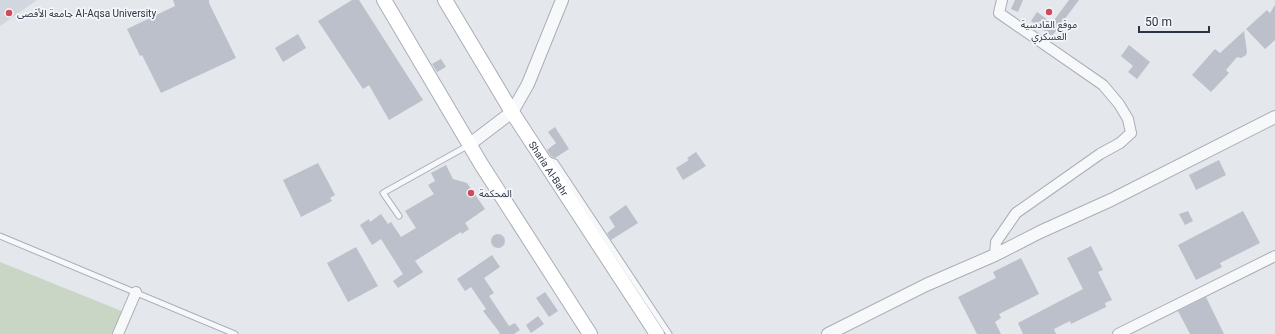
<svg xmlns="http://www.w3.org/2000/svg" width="1275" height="334" font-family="Roboto,'Noto Sans Arabic',sans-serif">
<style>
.built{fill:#d2d6de}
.green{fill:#c9d6c5}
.building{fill:#bbc0ca}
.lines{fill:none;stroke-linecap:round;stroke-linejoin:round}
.service-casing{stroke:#a9aeb7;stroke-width:7}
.minor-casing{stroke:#a9aeb7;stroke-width:12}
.tertiary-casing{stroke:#a9aeb7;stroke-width:14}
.secondary-casing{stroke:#a9aeb7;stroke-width:16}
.service{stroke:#f7f8fa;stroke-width:5}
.minor{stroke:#f7f8fa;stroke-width:10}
.tertiary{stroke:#f7f8fa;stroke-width:12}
.secondary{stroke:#fff;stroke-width:14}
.poi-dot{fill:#d1495b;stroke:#f4f6f9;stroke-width:1.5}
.labels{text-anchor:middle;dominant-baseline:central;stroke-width:3.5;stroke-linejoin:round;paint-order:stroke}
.poi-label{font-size:10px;fill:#2b3445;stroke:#f4f6f9;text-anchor:start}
.street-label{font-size:10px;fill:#2b3445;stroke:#f4f6f9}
</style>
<rect width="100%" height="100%" fill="#e4e7ec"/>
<!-- built -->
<polygon class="built" points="0,0 37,0 0,26"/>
<!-- green -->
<polygon class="green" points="0,262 129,314 121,334 0,334"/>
<!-- building -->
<g class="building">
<polygon points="173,0 209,0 209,3 236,58 161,93 142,55 140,56 127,29 175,6"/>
<polygon points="352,0 359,0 423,100 389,120 369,85 363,89 318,21"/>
<polygon points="1015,0 1023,0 1018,12 1011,9"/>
<polygon points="1069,0 1079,0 1052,36 1031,21 1037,12 1052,23"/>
<polygon points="1275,5 1275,40 1265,49 1246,29 1267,10 1270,13"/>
<polygon points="1244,31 1247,52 1246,55 1241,58 1237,57 1226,70 1229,73 1211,92 1192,75 1215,49 1220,53"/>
<polygon points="298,34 306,48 283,62 275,48"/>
<polygon points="1129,45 1150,62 1137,79 1128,72 1133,66 1121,56"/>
<polygon points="441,59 446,67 437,72 432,64"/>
<polygon points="555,127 569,149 555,158 551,156 547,150 556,143 548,132"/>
<polygon points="696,152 706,166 683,180 676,168 689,160 687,158"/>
<polygon points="1219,160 1226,175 1196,190 1189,175"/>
<polygon points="318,163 335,195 330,198 332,201 301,217 283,180"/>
<polygon points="446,165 453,179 467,183 485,209 465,223 469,229 462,234 461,232 415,261 423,272 398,288 393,281 403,274 381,239 372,245 360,225 369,219 370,222 381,214 388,224 391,222 401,237 416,228 405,211 434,194 428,185 435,181 431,173"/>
<polygon points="626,205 638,223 611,240 607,233 615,227 609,217"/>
<polygon points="1188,211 1193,221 1185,225 1179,214"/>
<polygon points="1243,211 1260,243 1220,263 1222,267 1196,280 1178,245"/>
<circle cx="498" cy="241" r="7"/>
<polygon points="1091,246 1103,270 1098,272 1112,300 1105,303 1106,307 1071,324 1070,321 1054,329 1056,334 1023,334 1018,323 1083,289 1067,258"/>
<polygon points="356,247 378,286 348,302 327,263"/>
<polygon points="492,255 500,267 484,278 494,293 489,296 509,326 515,323 520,330 514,334 498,334 500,333 483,311 486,309 471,287 465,291 457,279"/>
<polygon points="1021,258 1039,294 999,314 1001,318 995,322 1001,334 977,334 958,297 996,278 993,272"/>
<polygon points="545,292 558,311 549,317 536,298"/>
<polygon points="1206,297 1224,334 1190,334 1178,311"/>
<polygon points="538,316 544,324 531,333 526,325"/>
</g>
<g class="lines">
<defs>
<g id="service">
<polyline points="547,159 555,162 669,334"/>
<polyline points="399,216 383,193 469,145"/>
<polyline points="0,236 235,334"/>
</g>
<g id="minor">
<polyline points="995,255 996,242 1016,213 1100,154 1120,143 1131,133 1128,119 1119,104 1103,85 999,13 1002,0"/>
<polyline points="118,334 136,292"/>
<polyline points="1118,334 1275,256"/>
</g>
<g id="tertiary">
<polyline points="470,144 512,112 528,84 562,0"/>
<polyline points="828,334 926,285 995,255 1040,232 1111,200 1275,117"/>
</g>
<g id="secondary">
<polyline points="384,0 481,164 590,334"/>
<path id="s1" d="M445,0L512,112L657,334"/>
</g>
</defs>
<!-- service casing -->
<use href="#service" class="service-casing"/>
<!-- minor casing -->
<use href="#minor" class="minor-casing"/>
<!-- tertiary casing -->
<use href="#tertiary" class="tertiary-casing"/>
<!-- secondary casing -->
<use href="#secondary" class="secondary-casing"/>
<!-- service -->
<use href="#service" class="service"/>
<!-- minor -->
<use href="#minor" class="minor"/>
<!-- tertiary -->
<use href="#tertiary" class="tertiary"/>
<!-- secondary -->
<use href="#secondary" class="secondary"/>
</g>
<!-- markers -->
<g class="poi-dot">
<circle cx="1049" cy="12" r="4"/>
<circle cx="9" cy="13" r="4"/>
<circle cx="471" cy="193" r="4"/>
</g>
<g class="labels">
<!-- poi labels -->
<g class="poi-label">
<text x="17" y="13">جامعة الأقصى Al-Aqsa University</text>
<text x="1049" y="24" text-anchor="middle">موقع القادسية<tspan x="1049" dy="12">العسكري</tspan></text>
<text x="479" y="193">المحكمة</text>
</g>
<!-- street labels -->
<g class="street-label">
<text stroke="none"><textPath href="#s1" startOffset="198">Sharia Al-Bahr</textPath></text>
</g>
</g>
<!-- scale -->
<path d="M1139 26v6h70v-6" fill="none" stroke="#2b3445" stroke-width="2"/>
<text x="1145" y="26" font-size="12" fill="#2b3445" stroke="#f4f6f9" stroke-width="3" paint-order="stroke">50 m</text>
</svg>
